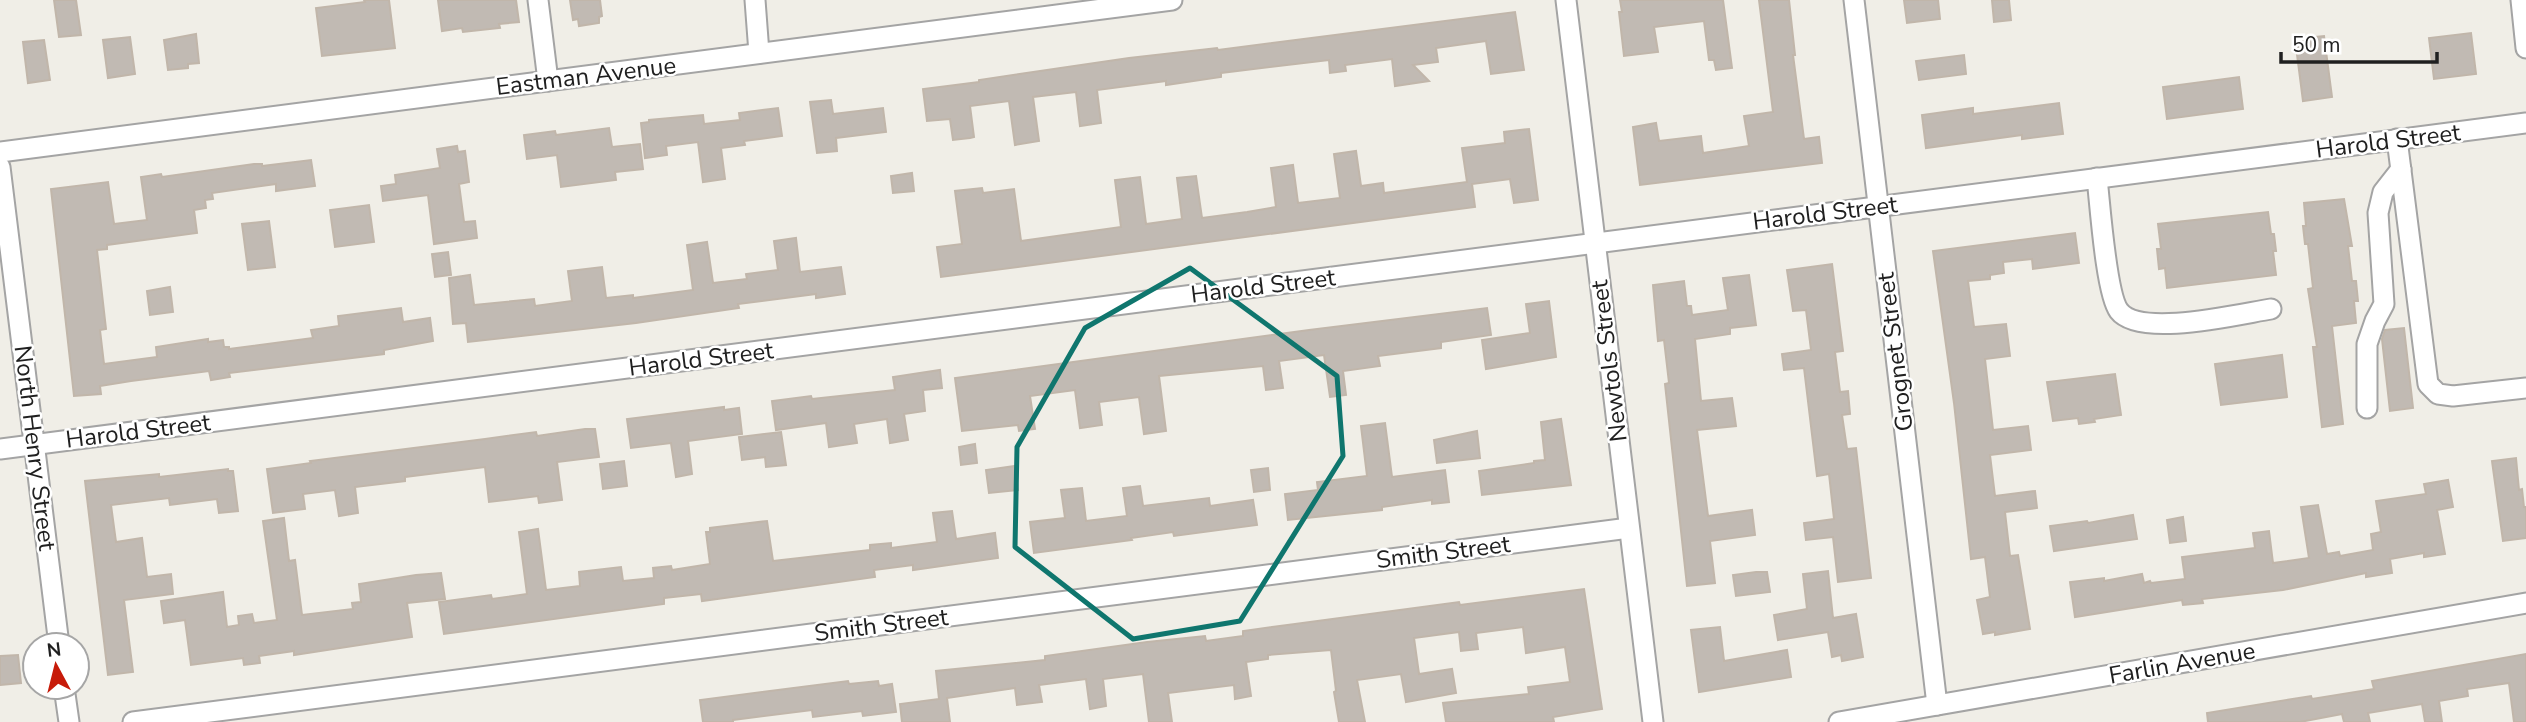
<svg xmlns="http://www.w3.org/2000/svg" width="2526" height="722" font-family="'Nunito Sans',sans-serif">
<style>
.building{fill:#c1bab3;stroke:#c1b6aa;stroke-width:2}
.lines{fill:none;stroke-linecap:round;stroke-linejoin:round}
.minor-casing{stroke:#a4a4a4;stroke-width:23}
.minor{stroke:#fff;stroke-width:19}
.marked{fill:none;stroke:#0f766e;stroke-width:5;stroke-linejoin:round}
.labels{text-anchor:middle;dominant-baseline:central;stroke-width:5;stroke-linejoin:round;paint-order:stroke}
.street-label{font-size:24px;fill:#202020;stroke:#fff}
</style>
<rect width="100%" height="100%" fill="#f0eee7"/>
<!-- building -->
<g class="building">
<polygon points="54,0 76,0 81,35 59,37"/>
<polygon points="364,0 389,0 395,48 322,56 316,8 365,2"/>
<polygon points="438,0 516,0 519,22 499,24 500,28 463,32 462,28 442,31"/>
<polygon points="570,0 600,0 602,16 599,17 599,23 579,26 578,19 573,20"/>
<polygon points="1620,0 1723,0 1732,68 1716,70 1714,60 1709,60 1704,21 1654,27 1658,52 1624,56 1619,12 1622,12"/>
<polygon points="1759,0 1789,0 1795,55 1793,55 1804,139 1819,137 1822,163 1640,185 1633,127 1656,123 1659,141 1701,136 1703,153 1749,146 1744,116 1773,112"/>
<polygon points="1904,0 1938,0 1940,19 1907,23"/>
<polygon points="1992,0 2009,0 2011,20 1994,22"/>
<polygon points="1515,12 1524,70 1491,74 1486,41 1436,48 1438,62 1413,65 1429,81 1395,86 1392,59 1345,65 1346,71 1330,73 1329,60 1221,73 1221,77 1166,85 1166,81 1097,90 1101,123 1080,126 1076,92 1033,97 1039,141 1015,145 1009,101 970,106 974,137 970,138 953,140 950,119 927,121 923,89 979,82 979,80 1129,58 1217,48 1218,50"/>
<polygon points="2471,33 2476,74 2434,79 2429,38"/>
<polygon points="196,34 199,63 188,64 188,68 168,70 164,40"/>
<polygon points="2324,36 2332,97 2303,101 2295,39"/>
<polygon points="130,37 135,74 108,78 103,40"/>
<polygon points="44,40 50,80 28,83 23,42"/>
<polygon points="1964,55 1966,74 1919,80 1916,61"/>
<polygon points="2239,77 2243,109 2167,119 2163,87"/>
<polygon points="831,100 833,114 883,108 886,132 836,138 837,151 817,153 810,102"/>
<polygon points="2059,103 2063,134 2022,139 2022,135 1926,148 1922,115 1973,108 1973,114"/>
<polygon points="778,108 782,136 744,141 745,145 721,148 725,179 703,182 698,142 666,146 667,155 645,158 641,123 649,122 649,120 703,115 704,124 740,120 739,113"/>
<polygon points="609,128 612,147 640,144 643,169 615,172 616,180 561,187 557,155 527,159 524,135 555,131 556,135"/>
<polygon points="1529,129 1538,200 1514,203 1510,179 1472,184 1475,207 941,277 937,247 962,244 955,191 982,188 983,193 1014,189 1021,241 1121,227 1115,180 1140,177 1146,224 1182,219 1177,178 1196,176 1202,218 1247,212 1276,207 1271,168 1293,165 1298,203 1340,198 1334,154 1356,151 1361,186 1383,183 1384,193 1467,182 1462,148 1505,143 1504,132"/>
<polygon points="457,146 458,152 465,151 469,182 459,184 464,222 475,221 477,238 434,244 428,195 383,201 381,186 396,184 395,175 440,168 437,149"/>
<polygon points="311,160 315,186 276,191 276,184 212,193 213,199 205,200 206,208 194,210 197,233 107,245 107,249 97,250 106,329 100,330 104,364 157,357 156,347 208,339 208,342 223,340 224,347 229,347 229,349 313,338 311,330 339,326 338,316 401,308 403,322 430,318 433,341 384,350 384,354 229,373 230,377 211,380 209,371 131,381 100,386 101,394 74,396 51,189 108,182 114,224 147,220 141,177 161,174 162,177 254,164 262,164 262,166"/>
<polygon points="912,173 914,191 893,193 891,176"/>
<polygon points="2344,199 2352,246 2348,246 2352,281 2356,281 2358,301 2354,301 2356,323 2332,326 2343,424 2322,427 2313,347 2317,347 2308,289 2313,288 2308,244 2305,244 2303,226 2306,226 2304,203"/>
<polygon points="369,205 374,242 335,247 330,210"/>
<polygon points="2268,212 2271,234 2274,234 2276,251 2273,251 2276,275 2167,288 2165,268 2159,269 2157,249 2161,249 2158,224"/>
<polygon points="269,221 275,267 248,270 242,224"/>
<polygon points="2075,233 2079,263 2033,269 2032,259 2003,262 2004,273 1990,275 1990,279 1968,281 1974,327 2006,324 2010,356 1985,359 1993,430 2028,426 2031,450 1990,455 1995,496 2035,491 2037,508 2005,512 2010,556 2018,555 2030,629 1995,635 1995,632 1983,634 1977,600 1990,597 1985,557 1971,559 1954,403 1933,251"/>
<polygon points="796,238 800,272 841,267 845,294 816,298 816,294 738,304 739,308 636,323 468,342 466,323 453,324 449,278 470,275 474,305 534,299 535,306 572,301 568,271 602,267 606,298 633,295 633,298 693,290 687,245 707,242 713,283 747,279 746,274 778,270 774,241"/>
<polygon points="448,252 451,275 435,277 432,254"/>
<polygon points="1832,264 1843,351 1835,352 1840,392 1848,391 1850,414 1842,415 1847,449 1856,448 1871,578 1838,582 1833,537 1806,540 1804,523 1834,519 1829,474 1817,476 1804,368 1784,370 1782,354 1811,350 1806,310 1793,311 1787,270"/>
<polygon points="1749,275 1756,325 1730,328 1730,334 1695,339 1701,401 1732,398 1736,426 1697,430 1708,516 1752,510 1755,535 1710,541 1715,583 1687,586 1665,384 1669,383 1664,340 1658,341 1653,285 1684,281 1687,306 1691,306 1692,315 1728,310 1723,278"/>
<polygon points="170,287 173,312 150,315 147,291"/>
<polygon points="1549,301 1556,357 1486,369 1482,340 1530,333 1526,304"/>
<polygon points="1487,308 1491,335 1441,342 1441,348 1378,356 1380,366 1343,371 1346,395 1330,397 1324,355 1279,361 1283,388 1266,390 1263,366 1159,376 1166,431 1144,434 1139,397 1099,402 1102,425 1080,428 1075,390 1030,396 1035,429 1019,431 1018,425 962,431 955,378 1309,330"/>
<polygon points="2404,328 2413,408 2390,411 2382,339 2385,330"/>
<polygon points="2282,355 2287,397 2221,405 2215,364"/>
<polygon points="940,370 942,388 923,390 925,411 904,414 908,440 890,443 887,419 854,424 857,443 829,447 826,423 776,430 772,401 811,396 812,399 895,390 893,377"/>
<polygon points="2115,374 2121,415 2094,419 2095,422 2079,424 2078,418 2053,421 2047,382"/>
<polygon points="724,407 724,410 739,408 742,434 688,441 692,474 676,477 671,443 631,448 627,419"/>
<polygon points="1561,419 1571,485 1482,495 1479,471 1534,463 1534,461 1545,460 1541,422"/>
<polygon points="1385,423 1392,477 1445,470 1449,502 1432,504 1432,500 1382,507 1382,510 1288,520 1285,494 1318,490 1317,482 1367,476 1361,426"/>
<polygon points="585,429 595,429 599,457 557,462 562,500 539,503 538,496 489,502 485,467 405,477 405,481 355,487 358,513 339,516 335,490 303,494 305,509 273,513 267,469 311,463 310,461 485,439 536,432 537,436"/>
<polygon points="1477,431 1480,458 1437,463 1434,440"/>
<polygon points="781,432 786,465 766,467 765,457 742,460 739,437"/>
<polygon points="975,444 977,463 961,465 959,447"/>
<polygon points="2516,458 2519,490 2522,489 2524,507 2526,507 2526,538 2503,541 2492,461"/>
<polygon points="624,461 627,486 603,489 600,464"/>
<polygon points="1015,466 1018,490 989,493 986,470"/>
<polygon points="1268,468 1270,490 1254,492 1251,470"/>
<polygon points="228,469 228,471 233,471 238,511 219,513 217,499 170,505 169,498 111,505 116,542 142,538 147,577 171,574 173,594 124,600 133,672 108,675 85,481 159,474 159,477"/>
<polygon points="2448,480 2453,507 2437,510 2445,554 2424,557 2424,553 2390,559 2392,573 2366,577 2366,573 2283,590 2202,599 2203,603 2183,605 2182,600 2075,617 2070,582 2104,578 2104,581 2142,574 2144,583 2150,581 2151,583 2185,579 2182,557 2255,548 2253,533 2269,531 2273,563 2309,558 2301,507 2318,505 2327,554 2339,552 2340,556 2373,550 2371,534 2381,532 2376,501 2426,494 2424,484"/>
<polygon points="1140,486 1143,506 1209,498 1210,506 1253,500 1257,525 1174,536 1173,532 1131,538 1132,540 1034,553 1030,522 1065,518 1061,490 1082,488 1086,521 1127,516 1123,488"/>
<polygon points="952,511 956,539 995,533 998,558 913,570 913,565 874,570 875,577 702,601 701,594 664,598 664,604 444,634 439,602 491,595 492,599 527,594 519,532 538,529 546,590 580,586 579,572 621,567 623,581 654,578 653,568 671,566 672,570 710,564 706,532 710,532 710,528 767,521 773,561 870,550 870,545 891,543 891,548 937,542 933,513"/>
<polygon points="2133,515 2137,539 2054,551 2050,526 2087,521 2088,523"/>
<polygon points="2183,517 2186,541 2170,543 2167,520"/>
<polygon points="284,518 289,561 295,560 302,615 353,609 352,603 361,602 359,584 416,575 441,573 445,599 407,603 412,637 294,655 294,651 259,656 260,663 244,665 243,658 191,665 185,620 164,623 161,601 223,592 227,627 239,625 238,616 252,614 254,623 277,620 263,521"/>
<polygon points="1828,571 1833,618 1856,614 1863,657 1842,661 1841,655 1832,657 1828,632 1778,640 1774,615 1807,609 1803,574"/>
<polygon points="1756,572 1767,572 1770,592 1736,596 1733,575"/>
<polygon points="1584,589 1602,709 1553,717 1554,722 1446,722 1443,703 1529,694 1528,687 1570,682 1565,647 1526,653 1523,627 1476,633 1478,649 1461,651 1459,632 1414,638 1419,674 1452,669 1456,693 1406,702 1401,674 1357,680 1365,722 1339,722 1334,692 1336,691 1331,650 1268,655 1268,659 1246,662 1251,696 1235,699 1234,685 1168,693 1172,722 1149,722 1143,674 1103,679 1106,706 1090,709 1086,679 1039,685 1042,702 1017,705 1015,688 947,698 950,722 902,722 900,704 939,699 936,671 1045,660 1045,656 1147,642 1205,636 1206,641 1243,636 1243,631 1295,624 1459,602 1460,605"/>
<polygon points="1720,627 1724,661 1787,650 1791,677 1699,692 1691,630"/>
<polygon points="2526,654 2526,722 2514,722 2509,683 2467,689 2468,696 2439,701 2442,722 2425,722 2422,704 2368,713 2370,722 2344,722 2342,714 2300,722 2208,722 2207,713 2311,696 2312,699 2374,689 2372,681"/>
<polygon points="18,655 21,683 0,685 0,656"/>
<polygon points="848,681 849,684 878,681 879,686 892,684 896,712 863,716 862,711 813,717 812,710 733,720 733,722 703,722 700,700"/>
</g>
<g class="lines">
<defs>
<g id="minor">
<polyline points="538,0 548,81"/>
<polyline points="755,0 759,53"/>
<polyline points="1566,0 1653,722"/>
<polyline points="1854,0 1937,705"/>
<polyline points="2521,0 2526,48"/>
<polyline points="2397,139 2428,384 2438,394 2453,396 2526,388"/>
<polyline points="0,152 1172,0"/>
<polyline points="0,167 59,645"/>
<path d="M2097,178C2100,204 2106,294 2119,311C2140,338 2239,314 2271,309"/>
<polyline points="2367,408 2367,344 2375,321 2384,304 2378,213 2383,192 2401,169"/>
<polyline points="0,449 2526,123"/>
<polyline points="64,687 69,722"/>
<polyline points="133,722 1629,528"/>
<polyline points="1839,722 2526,603"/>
</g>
</defs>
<!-- minor casing -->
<use href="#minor" class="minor-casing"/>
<!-- minor -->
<use href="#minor" class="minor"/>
</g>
<!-- marked area -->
<path class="marked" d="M1190,268L1337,376L1343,456L1240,621L1133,639L1015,547L1017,447L1085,328Z"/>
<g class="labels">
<!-- street labels -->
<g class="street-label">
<text transform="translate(586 76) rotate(-7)">Eastman Avenue</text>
<text transform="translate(2388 141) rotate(-7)">Harold Street</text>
<text transform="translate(1825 213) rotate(-7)">Harold Street</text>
<text transform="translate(1263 286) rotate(-7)">Harold Street</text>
<text transform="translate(1895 352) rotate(-97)">Grognet Street</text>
<text transform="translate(701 359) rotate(-7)">Harold Street</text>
<text transform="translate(1609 361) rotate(-97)">Newtols Street</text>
<text transform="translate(138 431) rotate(-7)">Harold Street</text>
<text transform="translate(35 448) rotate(83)">North Henry Street</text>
<text transform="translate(1443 552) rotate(-7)">Smith Street</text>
<text transform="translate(881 625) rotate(-7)">Smith Street</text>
<text transform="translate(2182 663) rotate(-10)">Farlin Avenue</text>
</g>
</g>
<!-- north arrow -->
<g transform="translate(56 666) rotate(353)"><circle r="33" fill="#ffffff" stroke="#a6a6a6" stroke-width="2"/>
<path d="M0-5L12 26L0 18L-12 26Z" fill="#c71b09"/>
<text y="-10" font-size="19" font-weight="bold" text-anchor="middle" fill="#202020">N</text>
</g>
<!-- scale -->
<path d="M2281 52v10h156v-10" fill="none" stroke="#202020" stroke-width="3.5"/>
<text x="2292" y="52" font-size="21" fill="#202020" stroke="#ffffff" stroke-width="5" paint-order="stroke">50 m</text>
</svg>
